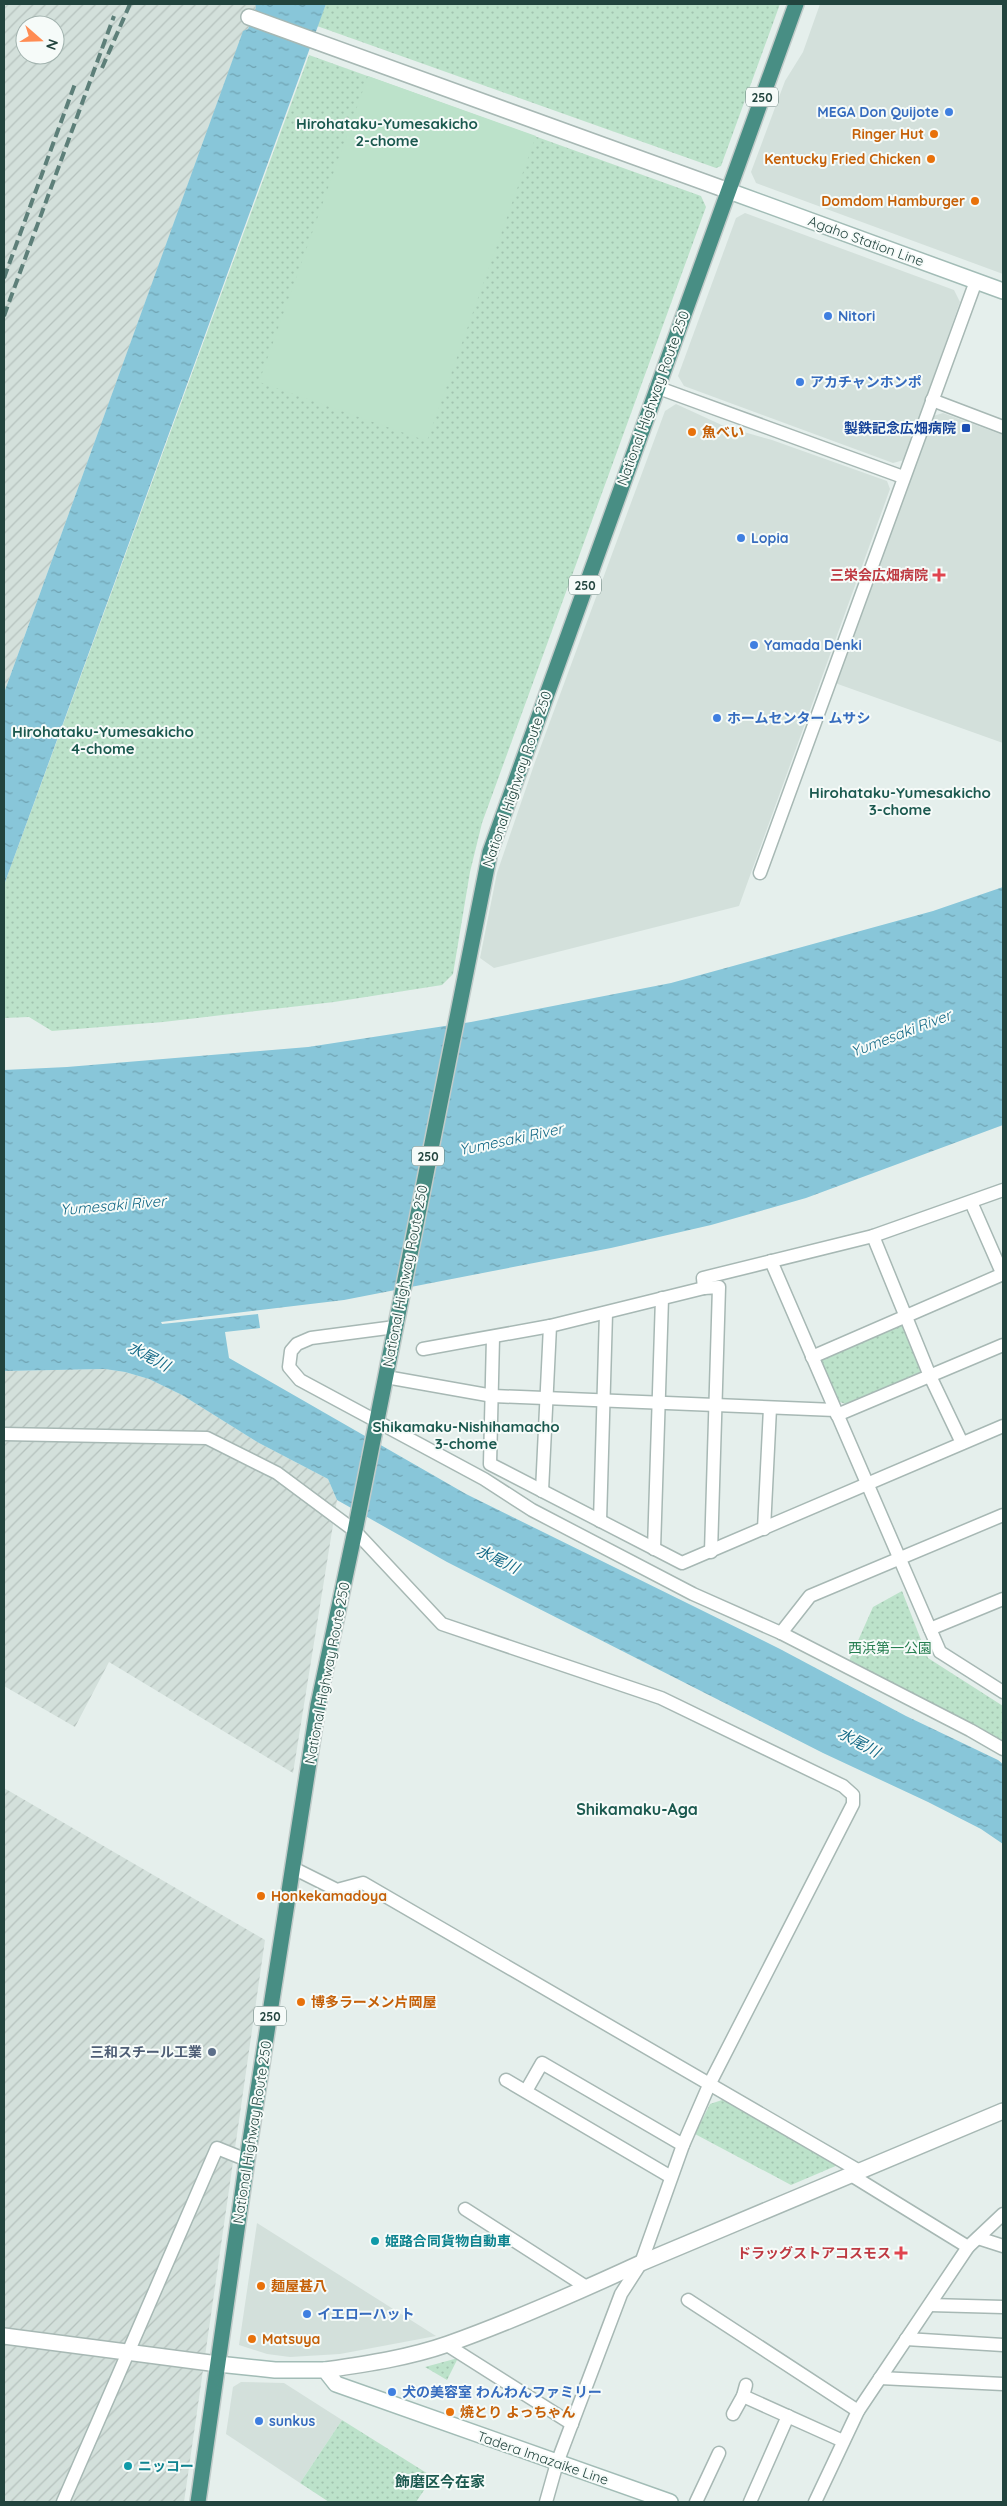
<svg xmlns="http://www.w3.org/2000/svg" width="1007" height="2506" font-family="Quicksand,'Noto Sans JP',sans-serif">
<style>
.built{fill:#d3e0db}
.industrial{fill:url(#industrial-furrows);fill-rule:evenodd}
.park{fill:url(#park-dots)}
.pitch{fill:#bce2ca}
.water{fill:url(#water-ripples)}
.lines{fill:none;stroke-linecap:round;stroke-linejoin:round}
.minor-casing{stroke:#a7b8b4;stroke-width:15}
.tertiary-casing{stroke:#a7b8b4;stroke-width:18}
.secondary-casing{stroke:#a2bcb6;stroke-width:18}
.trunk-casing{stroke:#c1cbc9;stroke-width:18}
.minor{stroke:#fff;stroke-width:12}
.tertiary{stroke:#fff;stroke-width:15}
.secondary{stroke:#fff;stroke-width:15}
.trunk{stroke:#488e84;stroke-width:15}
.rail{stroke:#5d7f79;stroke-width:4;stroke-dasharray:10 5;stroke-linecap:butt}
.shop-dot{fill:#3f7fe0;stroke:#f6fbf9;stroke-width:2}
.food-dot{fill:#e8710a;stroke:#f6fbf9;stroke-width:2}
.transit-dot{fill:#1a4fb4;stroke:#f6fbf9;stroke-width:2}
.health-dot{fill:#e0444e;stroke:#f6fbf9;stroke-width:2}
.service-dot{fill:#5c6f8a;stroke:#f6fbf9;stroke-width:2}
.culture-dot{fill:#0f9aa8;stroke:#f6fbf9;stroke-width:2}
.labels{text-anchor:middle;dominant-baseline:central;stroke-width:4;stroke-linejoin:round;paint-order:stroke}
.shield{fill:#f6fbf9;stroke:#627b76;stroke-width:1}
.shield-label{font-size:12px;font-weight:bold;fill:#22443e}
.shop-label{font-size:14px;font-weight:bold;fill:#366cbe;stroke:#f6fbf9;text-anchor:start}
.food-label{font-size:14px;font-weight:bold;fill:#c56008;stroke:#f6fbf9;text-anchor:start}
.street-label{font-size:14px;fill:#22443e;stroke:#f6fbf9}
.transit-label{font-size:14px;font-weight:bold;fill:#164399;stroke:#f6fbf9;text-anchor:end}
.health-label{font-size:14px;font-weight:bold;fill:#be3a42;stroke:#f6fbf9;text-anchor:end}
.park-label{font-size:14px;fill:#277f51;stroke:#f6fbf9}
.service-label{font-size:14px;font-weight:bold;fill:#4e5e75;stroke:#f6fbf9;text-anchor:end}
.culture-label{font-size:14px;font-weight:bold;fill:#0d838f;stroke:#f6fbf9;text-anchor:start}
.neighbourhood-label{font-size:15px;font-weight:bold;fill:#1b594f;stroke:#f6fbf9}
.water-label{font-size:15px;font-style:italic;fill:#146a87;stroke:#f6fbf9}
.quarter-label{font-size:16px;font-weight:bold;fill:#1b594f;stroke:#f6fbf9}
</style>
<defs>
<pattern id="industrial-furrows" width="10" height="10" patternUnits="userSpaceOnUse" patternTransform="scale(1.25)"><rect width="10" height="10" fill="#d3e0db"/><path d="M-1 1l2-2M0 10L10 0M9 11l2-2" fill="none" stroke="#b5c1bd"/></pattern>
<pattern id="park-dots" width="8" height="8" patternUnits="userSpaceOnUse" patternTransform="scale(1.25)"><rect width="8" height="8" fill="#bce2ca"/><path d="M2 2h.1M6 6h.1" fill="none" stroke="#a1c3af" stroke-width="1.8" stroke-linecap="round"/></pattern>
<pattern id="water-ripples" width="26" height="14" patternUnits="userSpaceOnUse" patternTransform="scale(1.25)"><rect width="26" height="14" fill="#88c6d9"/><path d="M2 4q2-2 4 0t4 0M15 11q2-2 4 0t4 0" fill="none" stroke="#6fa2b1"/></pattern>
</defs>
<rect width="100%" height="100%" fill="#e5efec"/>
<!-- built -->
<g class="built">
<polygon points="820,4 1003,4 1003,274 756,183 751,172 785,81 803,52"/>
<polygon points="745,213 954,290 960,302 904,460 893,463 684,386 678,376 736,218"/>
<polygon points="676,404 726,427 772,440 887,481 890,489 739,906 494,968 480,958 497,873 535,762 665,411"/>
<polygon points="943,413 1003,435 1003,743 835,683 933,416"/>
<polygon points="257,2223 436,2336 340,2354 290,2357 267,2354 239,2345"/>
<polygon points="241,2382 284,2383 342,2420 300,2483 226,2434 233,2387"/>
</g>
<!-- industrial -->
<g class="industrial">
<path d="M4,4H255L256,7L248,29L243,32L4,693ZM25,25H55V55H25Z"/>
<polygon points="105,1369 125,1372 149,1379 182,1395 259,1443 328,1479 337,1500 293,1773 109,1662 75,1727 4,1686 4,1371"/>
<polygon points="4,1788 265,1940 184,2502 4,2502"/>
</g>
<!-- park -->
<g class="park">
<polygon points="326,4 780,4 721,166 716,168 317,26"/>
<polygon points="309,55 701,196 706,207 482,823 470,872 453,974 442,985 334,1002 163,1022 52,1031 29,1017 4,1018 4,885"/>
<polygon points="900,1324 907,1326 923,1366 921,1372 845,1404 838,1401 821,1362 823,1356"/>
<polygon points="902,1591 928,1658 1003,1706 1003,1741 849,1661 873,1607"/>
<polygon points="725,2099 838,2165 791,2185 695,2134 710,2104"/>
<polygon points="458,2358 447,2380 425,2367"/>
<polygon points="342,2420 433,2477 416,2502 329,2502 300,2483"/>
</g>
<!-- pitch -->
<polygon class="pitch" points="368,76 536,136 427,441 259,382"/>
<!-- water -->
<g class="water">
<polygon points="255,4 326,4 4,885 4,693 243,31 248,29 256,7"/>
<polygon points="1003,887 1003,1125 806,1198 711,1225 611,1248 344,1300 161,1322 162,1324 258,1314 260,1328 225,1332 229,1358 466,1494 780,1649 906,1716 998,1760 1003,1764 1003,1844 981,1829 928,1802 823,1753 447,1562 337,1500 328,1479 259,1443 182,1395 149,1379 125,1372 105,1369 4,1371 4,1070 67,1067 308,1047 471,1022 671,983 933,911"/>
</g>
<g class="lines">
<defs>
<g id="minor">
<polyline points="656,387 903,477"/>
<polyline points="932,400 1003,427"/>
<polyline points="760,873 976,281"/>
<polyline points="971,1202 1003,1275"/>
<polyline points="873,1236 930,1376 962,1443"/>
<polyline points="771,1261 940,1652 1003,1692"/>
<polyline points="704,1288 703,1278 873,1236 1003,1190"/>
<polyline points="395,1327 311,1338 297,1344 291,1351 289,1367 300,1380 484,1479 532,1510 693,1594 781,1633 970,1730 1003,1749"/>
<polyline points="493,1337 490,1464 682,1563 1003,1426"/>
<polyline points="423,1349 550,1326 704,1288 719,1287 711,1552"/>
<polyline points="812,1357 1003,1274"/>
<polyline points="386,1377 493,1396 835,1410"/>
<polyline points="837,1415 1003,1345"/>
<polyline points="4,1434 207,1438 277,1473 355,1531 442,1624 661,1698 843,1786 853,1795 853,1804 710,2083 683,2145 641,2263 621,2294 557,2463 546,2502"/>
<polyline points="542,1491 550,1326"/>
<polyline points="600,1521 606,1313"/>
<polyline points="764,1529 770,1408"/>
<polyline points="654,1549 662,1298"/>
<polyline points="930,1629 1003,1599"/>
<polyline points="781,1633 810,1596 1003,1515"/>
<polyline points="293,1868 337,1890 363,1883 861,2172"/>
<polyline points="506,2080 671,2177"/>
<polyline points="526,2091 542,2063 683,2145"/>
<polyline points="851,2175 968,2247"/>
<polyline points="465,2209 588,2288"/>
<polyline points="978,2238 1003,2246"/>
<polyline points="688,2300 858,2411"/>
<polyline points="930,2305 1003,2307"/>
<polyline points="906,2339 1003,2345"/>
<polyline points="447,2345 572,2424"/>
<polyline points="880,2378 1003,2384"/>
<polyline points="743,2396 843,2441"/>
<polyline points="733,2414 743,2396 746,2385"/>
<polyline points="63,2502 217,2148 247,2160"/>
<polyline points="696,2502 719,2453"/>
<polyline points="750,2502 788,2416"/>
<polyline points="815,2502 858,2411 968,2247 1003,2214"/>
</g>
<g id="tertiary">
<polyline points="249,17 729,191"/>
<polyline points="4,2336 218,2364"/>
<path d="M325,2370C366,2364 408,2358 448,2344C513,2321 578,2292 641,2263L1003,2111"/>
</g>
<g id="secondary">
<polyline points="729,191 1003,291"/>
<polyline points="218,2364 275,2370 325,2370 336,2384 670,2502"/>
</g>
<polyline id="trunk" points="198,2502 247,2160 318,1705 355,1531 490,852 796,4"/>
</defs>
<!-- minor casing -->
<use href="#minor" class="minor-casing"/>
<!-- tertiary casing -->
<use href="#tertiary" class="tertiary-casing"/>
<!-- secondary casing -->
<use href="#secondary" class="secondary-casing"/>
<!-- trunk casing -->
<use href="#trunk" class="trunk-casing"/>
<!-- minor -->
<use href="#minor" class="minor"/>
<!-- tertiary -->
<use href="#tertiary" class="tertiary"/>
<!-- secondary -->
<use href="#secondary" class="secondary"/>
<!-- trunk -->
<use href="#trunk" class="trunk"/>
<!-- rail -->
<g class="rail">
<polyline points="102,68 130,4"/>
<polyline points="4,278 76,81"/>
<polyline points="4,316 114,16"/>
</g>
</g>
<!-- markers -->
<g class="shop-dot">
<circle cx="949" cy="112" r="5"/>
<circle cx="828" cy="316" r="5"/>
<circle cx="800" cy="382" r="5"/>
<circle cx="741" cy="538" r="5"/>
<circle cx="754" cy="645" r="5"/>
<circle cx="717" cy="718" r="5"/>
<circle cx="307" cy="2314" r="5"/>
<circle cx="392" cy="2392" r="5"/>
<circle cx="259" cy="2421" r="5"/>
</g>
<g class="food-dot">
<circle cx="934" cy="134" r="5"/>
<circle cx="931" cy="159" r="5"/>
<circle cx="975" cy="201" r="5"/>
<circle cx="692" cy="432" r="5"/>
<circle cx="261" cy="1896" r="5"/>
<circle cx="301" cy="2002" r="5"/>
<circle cx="261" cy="2286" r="5"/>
<circle cx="252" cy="2339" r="5"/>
<circle cx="450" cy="2412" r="5"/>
</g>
<rect class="transit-dot" x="961" y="423" width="10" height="10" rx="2.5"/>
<g class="health-dot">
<path d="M936.5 567.5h5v5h5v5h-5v5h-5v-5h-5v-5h5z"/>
<path d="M898.5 2245.5h5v5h5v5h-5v5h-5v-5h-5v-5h5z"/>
</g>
<circle class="service-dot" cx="212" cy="2052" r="5"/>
<g class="culture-dot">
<circle cx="375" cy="2241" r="5"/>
<circle cx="128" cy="2466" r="5"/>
</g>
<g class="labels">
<!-- shield labels -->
<g class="shield">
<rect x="746" y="87.5" width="32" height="19" rx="4"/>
<rect x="569" y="575.5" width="32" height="19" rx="4"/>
<rect x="412" y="1146.5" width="32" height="19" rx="4"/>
<rect x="254" y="2006.5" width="32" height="19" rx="4"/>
</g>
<g class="shield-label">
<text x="762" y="97">250</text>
<text x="585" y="585">250</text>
<text x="428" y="1156">250</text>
<text x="270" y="2016">250</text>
</g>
<!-- shop labels -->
<g class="shop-label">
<text x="939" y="112" text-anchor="end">MEGA Don Quijote</text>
<text x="838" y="316">Nitori</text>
<text x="810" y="382">アカチャンホンポ</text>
<text x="751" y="538">Lopia</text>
<text x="764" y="645">Yamada Denki</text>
<text x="727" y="718">ホームセンター ムサシ</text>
<text x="317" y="2314">イエローハット</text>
<text x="402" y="2392">犬の美容室 わんわんファミリー</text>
<text x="269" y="2421">sunkus</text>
</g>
<!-- food labels -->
<g class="food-label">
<text x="924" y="134" text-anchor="end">Ringer Hut</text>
<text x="921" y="159" text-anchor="end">Kentucky Fried Chicken</text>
<text x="965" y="201" text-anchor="end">Domdom Hamburger</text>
<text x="702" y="432">魚べい</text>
<text x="271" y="1896">Honkekamadoya</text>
<text x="311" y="2002">博多ラーメン片岡屋</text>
<text x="271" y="2286">麺屋甚八</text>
<text x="262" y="2339">Matsuya</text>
<text x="460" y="2412">焼とり よっちゃん</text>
</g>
<!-- street labels -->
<g class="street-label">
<text transform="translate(866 241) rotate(20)">Agaho Station Line</text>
<text transform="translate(653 398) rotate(-70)">National Highway Route 250</text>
<text transform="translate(517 779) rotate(-71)">National Highway Route 250</text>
<text transform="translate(405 1276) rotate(-79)">National Highway Route 250</text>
<text transform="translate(327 1673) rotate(-79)">National Highway Route 250</text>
<text transform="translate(252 2132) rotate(-81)">National Highway Route 250</text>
<text transform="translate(543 2458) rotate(19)">Tadera Imazaike Line</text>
</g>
<!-- transit labels -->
<g class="transit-label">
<text x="956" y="428">製鉄記念広畑病院</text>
</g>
<!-- health labels -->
<g class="health-label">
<text x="928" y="575">三栄会広畑病院</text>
<text x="891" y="2253">ドラッグストアコスモス</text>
</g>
<!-- park labels -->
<g class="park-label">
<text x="890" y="1648">西浜第一公園</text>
</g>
<!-- service labels -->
<g class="service-label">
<text x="202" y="2052">三和スチール工業</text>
</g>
<!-- culture labels -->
<g class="culture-label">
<text x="385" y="2241">姫路合同貨物自動車</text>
<text x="138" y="2466">ニッコー</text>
</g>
<!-- neighbourhood labels -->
<g class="neighbourhood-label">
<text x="387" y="123">Hirohataku-Yumesakicho<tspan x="387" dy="17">2-chome</tspan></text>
<text x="103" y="731">Hirohataku-Yumesakicho<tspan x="103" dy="17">4-chome</tspan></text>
<text x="900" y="792">Hirohataku-Yumesakicho<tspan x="900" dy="17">3-chome</tspan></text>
<text x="466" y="1426">Shikamaku-Nishihamacho<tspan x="466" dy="17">3-chome</tspan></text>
<text x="440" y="2481">飾磨区今在家</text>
</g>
<!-- water labels -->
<g class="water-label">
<text transform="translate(901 1033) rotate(-21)">Yumesaki River</text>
<text transform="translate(511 1139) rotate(-12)">Yumesaki River</text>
<text transform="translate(113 1205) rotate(-5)">Yumesaki River</text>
<text transform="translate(149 1356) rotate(28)">水尾川</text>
<text transform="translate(498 1559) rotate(26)">水尾川</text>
<text transform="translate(859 1742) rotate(28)">水尾川</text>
</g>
<!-- quarter labels -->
<g class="quarter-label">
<text x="637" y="1809">Shikamaku-Aga</text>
</g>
</g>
<!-- border -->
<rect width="1007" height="2506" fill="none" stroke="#22443e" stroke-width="10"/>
<!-- north arrow -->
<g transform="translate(40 40) rotate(110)"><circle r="24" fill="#f6fbf9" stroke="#a1b2ae"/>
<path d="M0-4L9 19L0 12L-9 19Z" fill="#ff8c53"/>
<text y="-8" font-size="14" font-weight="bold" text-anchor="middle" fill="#22443e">N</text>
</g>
</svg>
